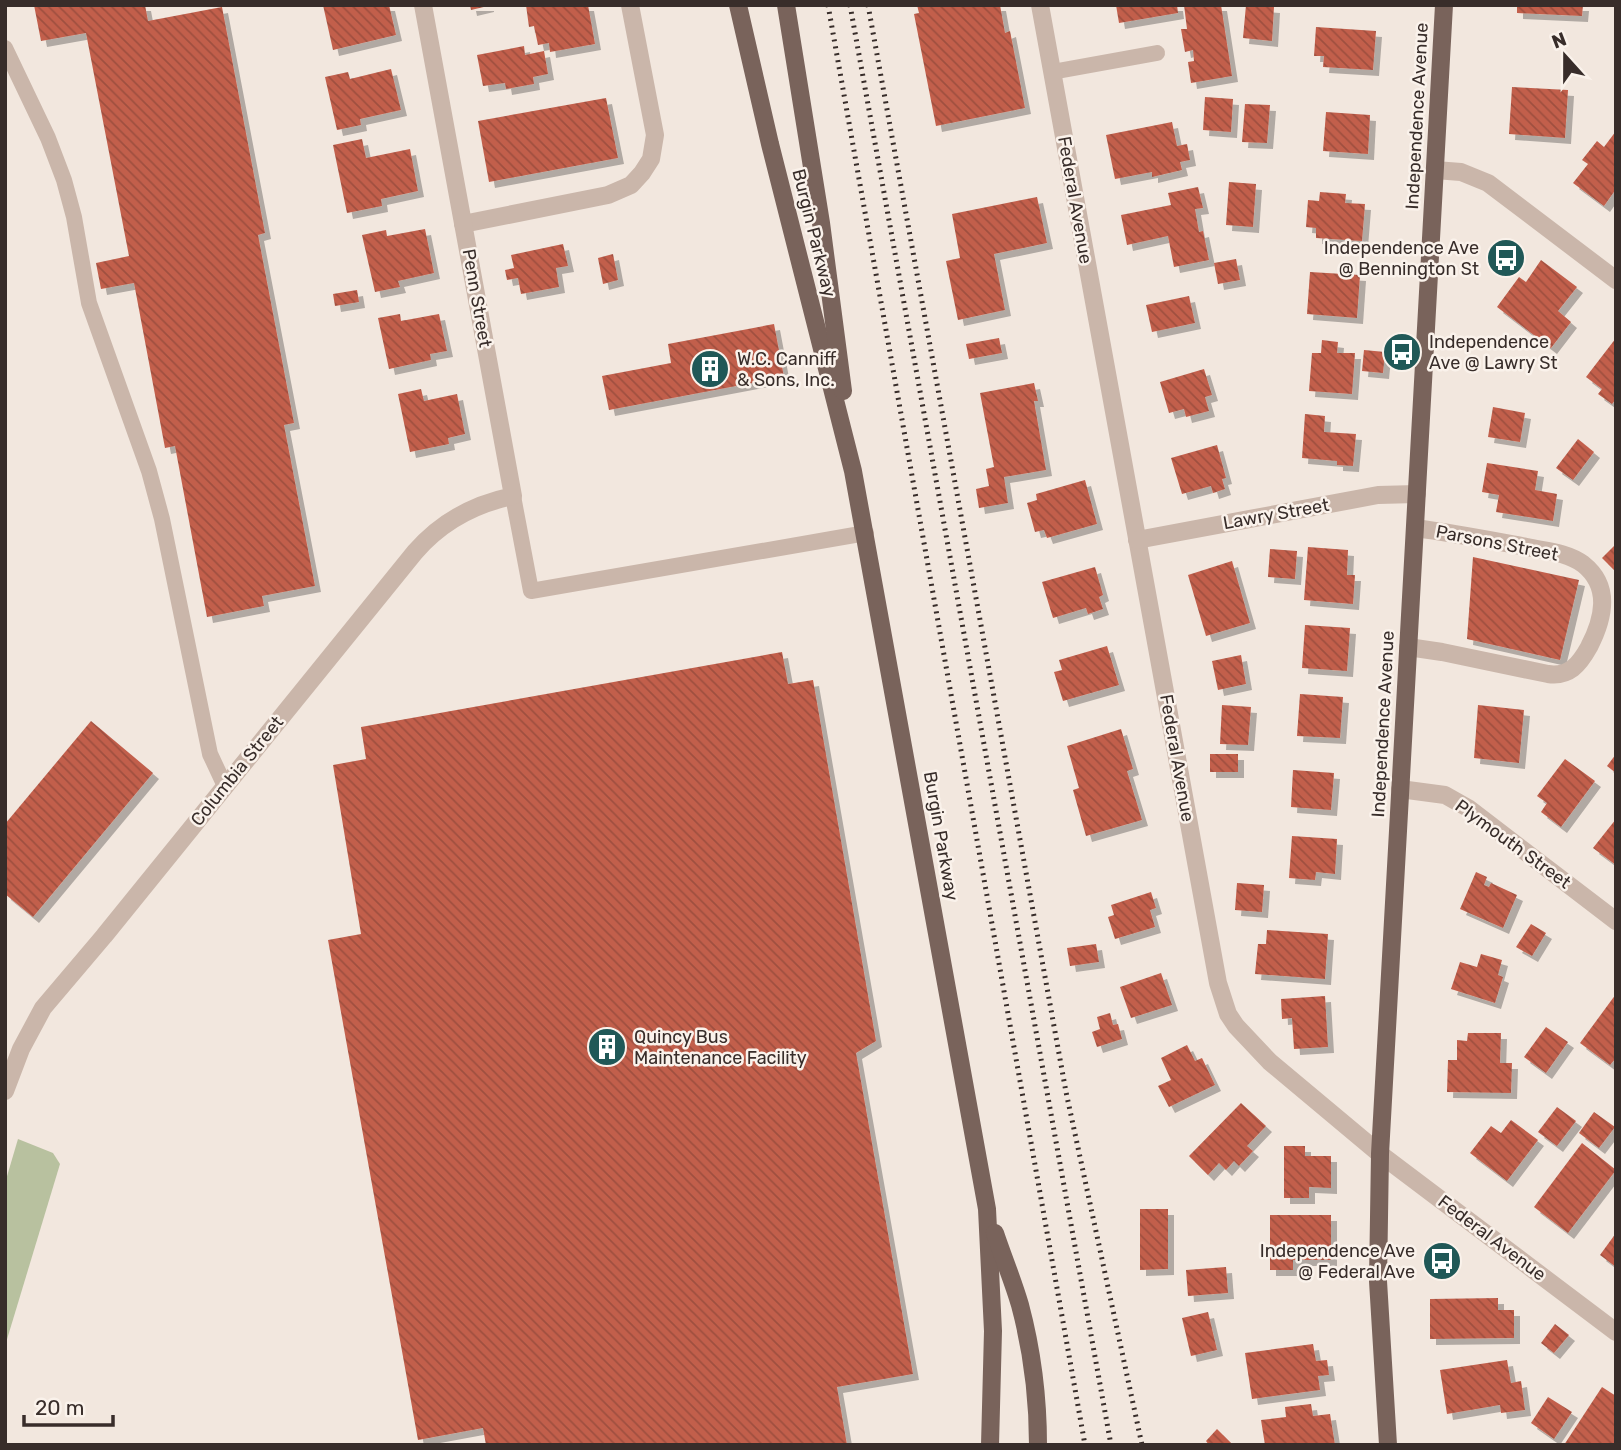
<svg xmlns="http://www.w3.org/2000/svg" width="1621" height="1450" font-family="Rubik,sans-serif">
<style>
.green{fill:#b8c19f}
.building{fill:url(#building-back-hatch);filter:url(#shadow)}
.lines{fill:none;stroke-linecap:round;stroke-linejoin:round}
.service{stroke:#cab6aa;stroke-width:16}
.minor{stroke:#cab6aa;stroke-width:18}
.primary{stroke:#79635b;stroke-width:18}
.rail{stroke:#382d2a;stroke-width:5;stroke-dasharray:2 5;stroke-linecap:butt}
.labels{text-anchor:middle;dominant-baseline:central;stroke-width:5;stroke-linejoin:round;paint-order:stroke}
.street-label{font-size:18px;fill:#382d2a;stroke:#faf2eb}
.poi-label{font-size:18px;fill:#382d2a;stroke:#faf2eb;text-anchor:start}
</style>
<defs>
<pattern id="building-back-hatch" width="6" height="6" patternUnits="userSpaceOnUse" patternTransform="scale(1.75)"><rect width="6" height="6" fill="#c25f4c"/><path d="M-1 5l2 2M0 0l6 6M5-1l2 2" fill="none" stroke="#9f4f3f"/></pattern>
<filter id="shadow"><feDropShadow dx="6" dy="6" stdDeviation="0" flood-color="#0004"/></filter>
</defs>
<rect width="100%" height="100%" fill="#f2e7de"/>
<!-- green -->
<polygon class="green" points="18,1139 53,1153 60,1164 5,1346 5,1183"/>
<!-- building -->
<g class="building">
<polygon points="34,5 145,5 148,21 222,7 265,233 258,235 294,423 284,425 315,586 262,596 264,606 207,617 175,446 165,448 134,283 101,289 96,263 129,256 86,33 41,41"/>
<polygon points="323,5 389,5 396,35 333,50"/>
<polygon points="470,5 488,5 488,6 471,10"/>
<polygon points="526,5 588,5 595,44 550,52 549,43 538,45 534,26 529,27"/>
<polygon points="917,5 1000,5 1005,33 1010,31 1025,108 936,126 914,14 919,13"/>
<polygon points="1116,5 1177,5 1178,13 1119,23"/>
<polygon points="1184,5 1221,5 1232,76 1191,83 1188,62 1194,61 1193,50 1185,52 1181,29 1187,29"/>
<polygon points="1246,5 1274,7 1272,41 1243,38"/>
<polygon points="1517,5 1583,5 1582,16 1517,13"/>
<polygon points="1316,27 1376,31 1373,70 1323,67 1324,56 1314,56"/>
<polygon points="524,46 525,55 544,51 548,74 533,77 534,84 506,89 505,83 483,86 477,55"/>
<polygon points="391,69 401,110 360,119 361,125 337,130 325,77 348,72 350,79"/>
<polygon points="1512,87 1568,90 1565,138 1509,134"/>
<polygon points="1205,97 1233,99 1231,132 1203,130"/>
<polygon points="606,98 618,158 489,182 478,121"/>
<polygon points="1245,104 1270,105 1267,143 1242,142"/>
<polygon points="1326,112 1370,115 1368,154 1323,151"/>
<polygon points="1172,122 1177,146 1187,144 1190,160 1180,162 1182,170 1152,177 1152,172 1115,179 1106,135"/>
<polygon points="1616,131 1616,189 1604,206 1573,183 1588,164 1582,160 1597,141 1604,147"/>
<polygon points="362,139 366,158 410,149 418,191 381,199 382,206 347,213 333,145"/>
<polygon points="1229,182 1256,184 1253,227 1226,225"/>
<polygon points="1198,187 1203,208 1195,209 1199,232 1203,231 1209,260 1174,267 1168,236 1127,245 1121,215 1171,205 1168,193"/>
<polygon points="1320,192 1346,194 1345,203 1365,204 1362,241 1316,238 1316,228 1306,227 1308,200 1319,201"/>
<polygon points="1037,197 1047,243 994,254 1005,310 958,320 946,261 960,258 952,214"/>
<polygon points="425,229 434,273 398,281 400,287 375,292 362,235 386,230 387,236"/>
<polygon points="563,244 568,266 556,268 559,287 521,294 518,278 507,280 505,270 514,268 511,255"/>
<polygon points="613,254 618,280 603,284 598,258"/>
<polygon points="1236,259 1240,280 1218,284 1214,263"/>
<polygon points="1541,260 1577,287 1558,311 1571,322 1551,348 1497,307 1519,277 1526,282"/>
<polygon points="1310,272 1360,275 1357,318 1307,314"/>
<polygon points="357,290 359,302 335,306 333,294"/>
<polygon points="1189,296 1195,323 1152,332 1146,305"/>
<polygon points="400,314 401,321 439,314 447,351 430,354 431,360 389,369 378,318"/>
<polygon points="774,324 784,377 609,410 602,376 671,363 668,344"/>
<polygon points="999,338 1002,353 969,359 966,344"/>
<polygon points="1616,338 1616,399 1612,404 1598,394 1602,389 1586,377"/>
<polygon points="1322,340 1338,342 1337,353 1355,353 1352,394 1309,391 1312,353 1321,353"/>
<polygon points="1364,350 1385,352 1383,373 1362,371"/>
<polygon points="1204,369 1212,395 1205,397 1209,411 1186,417 1184,409 1169,413 1160,382"/>
<polygon points="1034,383 1038,401 1034,401 1046,470 1004,477 1008,503 979,508 976,489 989,486 986,469 994,467 980,393"/>
<polygon points="421,389 424,401 457,394 465,434 448,438 449,444 410,452 398,394"/>
<polygon points="1493,407 1525,413 1520,442 1488,437"/>
<polygon points="1305,414 1325,416 1324,432 1356,434 1353,466 1337,465 1337,461 1302,458"/>
<polygon points="1578,439 1594,452 1573,480 1556,468"/>
<polygon points="1217,445 1226,478 1222,479 1225,489 1213,493 1211,486 1182,494 1171,458"/>
<polygon points="1487,463 1538,471 1535,490 1557,494 1553,521 1496,512 1499,495 1482,492"/>
<polygon points="1085,480 1097,524 1047,538 1044,530 1035,532 1027,503 1037,500 1036,494"/>
<polygon points="1616,544 1616,572 1602,558"/>
<polygon points="1308,547 1348,550 1347,575 1355,575 1353,604 1304,600"/>
<polygon points="1270,549 1297,551 1295,579 1268,577"/>
<polygon points="1473,557 1579,580 1560,660 1467,639"/>
<polygon points="1232,561 1250,623 1206,636 1188,575"/>
<polygon points="1095,567 1103,595 1099,597 1103,609 1088,614 1086,608 1053,618 1042,582"/>
<polygon points="1305,625 1350,628 1347,671 1302,668"/>
<polygon points="1107,646 1119,685 1063,701 1054,672 1062,670 1059,660"/>
<polygon points="782,652 788,684 813,680 876,1041 856,1053 913,1374 837,1387 847,1445 486,1445 483,1428 418,1440 328,940 361,934 333,765 366,759 361,727"/>
<polygon points="1241,655 1246,684 1218,690 1212,661"/>
<polygon points="1300,694 1343,697 1340,738 1297,736"/>
<polygon points="1222,705 1251,707 1248,745 1220,744"/>
<polygon points="1478,705 1524,710 1519,763 1474,758"/>
<polygon points="91,721 153,773 33,917 5,894 5,824"/>
<polygon points="1121,729 1133,769 1127,771 1142,820 1086,836 1073,790 1079,788 1067,746"/>
<rect x="1210" y="754" width="28" height="18"/>
<polygon points="1616,754 1616,773 1607,766"/>
<polygon points="1565,759 1595,781 1561,827 1541,812 1547,803 1537,796"/>
<polygon points="1293,770 1334,773 1331,810 1291,807"/>
<polygon points="1616,819 1616,865 1593,848"/>
<polygon points="1292,836 1337,839 1335,874 1316,872 1315,880 1289,878"/>
<polygon points="1476,872 1487,877 1484,885 1489,887 1491,883 1517,895 1503,928 1460,909"/>
<polygon points="1237,883 1264,885 1262,912 1235,910"/>
<polygon points="1151,892 1156,908 1150,910 1155,927 1115,939 1108,917 1114,915 1111,905"/>
<polygon points="1531,924 1546,933 1532,956 1516,947"/>
<polygon points="1267,930 1328,934 1325,979 1255,974 1258,944 1266,944"/>
<polygon points="1096,944 1099,962 1070,966 1067,948"/>
<polygon points="1481,954 1502,960 1498,975 1503,977 1495,1003 1451,989 1460,962 1477,967"/>
<polygon points="1161,973 1172,1005 1131,1018 1120,987"/>
<polygon points="1616,994 1616,1058 1610,1065 1580,1043"/>
<polygon points="1325,996 1328,1047 1294,1049 1292,1018 1282,1019 1281,999"/>
<polygon points="1110,1013 1113,1025 1118,1024 1122,1039 1097,1047 1092,1032 1100,1029 1097,1017"/>
<polygon points="1546,1027 1568,1042 1546,1073 1524,1057"/>
<polygon points="1468,1033 1501,1033 1500,1063 1512,1063 1511,1093 1447,1092 1448,1060 1457,1060 1457,1040 1467,1041"/>
<polygon points="1187,1045 1195,1061 1202,1058 1215,1085 1169,1107 1158,1086 1171,1080 1161,1058"/>
<polygon points="1241,1103 1266,1126 1247,1146 1253,1151 1239,1166 1234,1161 1226,1170 1219,1163 1208,1175 1189,1156"/>
<polygon points="1557,1107 1576,1121 1557,1146 1538,1132"/>
<polygon points="1594,1112 1615,1127 1599,1148 1579,1133"/>
<polygon points="1511,1120 1538,1140 1507,1181 1470,1153 1491,1126 1501,1133"/>
<polygon points="1582,1143 1616,1170 1568,1233 1534,1207"/>
<polygon points="1284,1146 1305,1146 1305,1156 1331,1156 1331,1188 1309,1187 1309,1198 1284,1198"/>
<polygon points="1140,1209 1168,1209 1168,1269 1140,1270"/>
<polygon points="1270,1215 1331,1215 1331,1260 1293,1260 1293,1270 1270,1270"/>
<polygon points="1616,1233 1616,1267 1600,1255"/>
<polygon points="1226,1267 1228,1293 1188,1296 1186,1270"/>
<polygon points="1498,1298 1498,1310 1514,1310 1514,1338 1430,1339 1430,1299"/>
<polygon points="1208,1312 1217,1350 1191,1356 1182,1318"/>
<polygon points="1555,1324 1569,1335 1554,1353 1541,1343"/>
<polygon points="1313,1344 1316,1361 1327,1360 1329,1375 1318,1376 1320,1390 1252,1399 1245,1353"/>
<polygon points="1507,1360 1511,1383 1521,1381 1525,1410 1501,1413 1500,1405 1447,1414 1440,1370"/>
<polygon points="1602,1387 1616,1396 1616,1445 1564,1445"/>
<polygon points="1548,1397 1572,1412 1554,1439 1531,1423"/>
<polygon points="1311,1404 1313,1416 1330,1414 1335,1445 1265,1445 1261,1420 1286,1417 1285,1407"/>
<polygon points="1217,1429 1233,1445 1209,1445 1206,1441"/>
</g>
<g class="lines">
<!-- service -->
<g class="service">
<polyline points="5,48 48,138 64,180 74,217 89,303 149,471 162,519 210,754 225,786"/>
<polyline points="1052,72 1157,53"/>
<polyline points="513,496 531,591 866,533"/>
</g>
<!-- minor -->
<g class="minor">
<polyline points="1040,5 1218,983 1228,1014 1236,1026 1270,1062 1380,1154 1616,1332"/>
<polyline points="1435,170 1461,172 1488,183 1616,280"/>
<polyline points="463,224 608,195 631,185 642,173 651,159 655,135 630,5"/>
<polyline points="1137,540 1378,495 1417,494"/>
<path d="M1408,647L1442,652L1548,674C1569,677 1579,665 1589,647C1603,620 1612,587 1583,564C1567,552 1545,551 1527,547C1489,540 1453,533 1415,528"/>
<polyline points="1400,789 1445,795 1468,808 1616,921"/>
<path d="M5,1091L21,1049L43,1008L104,936L415,552C441,522 474,504 513,496L423,5"/>
</g>
<!-- primary -->
<g class="primary">
<polyline points="738,5 770,144 853,471 987,1209 993,1331 990,1445"/>
<polyline points="786,5 821,223 843,391"/>
<path d="M995,1233C1003,1257 1013,1281 1020,1305C1032,1350 1038,1398 1038,1445"/>
<polyline points="1388,1445 1378,1281 1380,1154 1444,5"/>
</g>
<!-- rail -->
<g class="rail">
<polyline points="828,5 1085,1445"/>
<polyline points="850,5 1111,1445"/>
<polyline points="868,5 1066,1092 1142,1445"/>
</g>
</g>
<!-- icons -->
<defs>
<symbol id="bus-disc" viewBox="-11 -11 22 22"><circle r="9.5" fill="#205857" stroke="#faf2eb"/><path d="M-5-6H5V4H4V6H2V4H-2V6H-4V4H-5ZM-3.5-4V0h7V-4ZM-3.5 1.2v1.5H-2V1.2ZM2 1.2v1.5H3.5V1.2Z" fill="#fff"/></symbol>
<symbol id="building-disc" viewBox="-11 -11 22 22"><circle r="9.5" fill="#205857" stroke="#faf2eb"/><path d="M-4-6H4V6H1V3H-1V6H-4ZM-2.5-4.3h1.7v1.8h-1.7ZM.8-4.3h1.7v1.8H.8ZM-2.5-1h1.7V.8h-1.7ZM.8-1h1.7V.8H.8Z" fill="#fff"/></symbol>
</defs>
<g fill-rule="evenodd">
<use href="#bus-disc" x="1484" y="236" width="44" height="44"/>
<use href="#bus-disc" x="1380" y="330" width="44" height="44"/>
<use href="#building-disc" x="688" y="347" width="44" height="44"/>
<use href="#building-disc" x="585" y="1025" width="44" height="44"/>
<use href="#bus-disc" x="1420" y="1239" width="44" height="44"/>
</g>
<g class="labels">
<!-- street labels -->
<g class="street-label">
<text transform="translate(1417 116) rotate(-87)">Independence Avenue</text>
<text transform="translate(1075 200) rotate(80)">Federal Avenue</text>
<text transform="translate(814 233) rotate(76)">Burgin Parkway</text>
<text transform="translate(477 298) rotate(80)">Penn Street</text>
<text transform="translate(1276 514) rotate(-10)">Lawry Street</text>
<text transform="translate(1497 543) rotate(11)">Parsons Street</text>
<text transform="translate(1383 724) rotate(-87)">Independence Avenue</text>
<text transform="translate(1177 758) rotate(80)">Federal Avenue</text>
<text transform="translate(237 771) rotate(-51)">Columbia Street</text>
<text transform="translate(941 836) rotate(80)">Burgin Parkway</text>
<text transform="translate(1513 844) rotate(36)">Plymouth Street</text>
<text transform="translate(1492 1238) rotate(37)">Federal Avenue</text>
</g>
<!-- poi labels -->
<g class="poi-label">
<text x="1479" y="248" text-anchor="end">Independence Ave<tspan x="1479" dy="21">@ Bennington St</tspan></text>
<text x="1429" y="342">Independence<tspan x="1429" dy="21">Ave @ Lawry St</tspan></text>
<text x="737" y="359">W.C. Canniff<tspan x="737" dy="21">&amp; Sons, Inc.</tspan></text>
<text x="634" y="1037">Quincy Bus<tspan x="634" dy="21">Maintenance Facility</tspan></text>
<text x="1415" y="1251" text-anchor="end">Independence Ave<tspan x="1415" dy="21">@ Federal Ave</tspan></text>
</g>
</g>
<!-- border -->
<rect width="1621" height="1450" fill="none" stroke="#382d2a" stroke-width="14"/>
<!-- north arrow -->
<g transform="translate(1565 56) rotate(339)" stroke="#faf2eb" stroke-width="5" paint-order="stroke">
<path d="M0-5L12 26L0 18L-12 26Z" fill="#382d2a"/>
<text y="-10" font-size="19" font-weight="bold" text-anchor="middle" fill="#382d2a">N</text>
</g>
<!-- scale -->
<path d="M24 1415v10h89v-10" fill="none" stroke="#382d2a" stroke-width="3.5"/>
<text x="35" y="1415" font-size="21" fill="#382d2a" stroke="#faf2eb" stroke-width="5" paint-order="stroke">20 m</text>
</svg>
